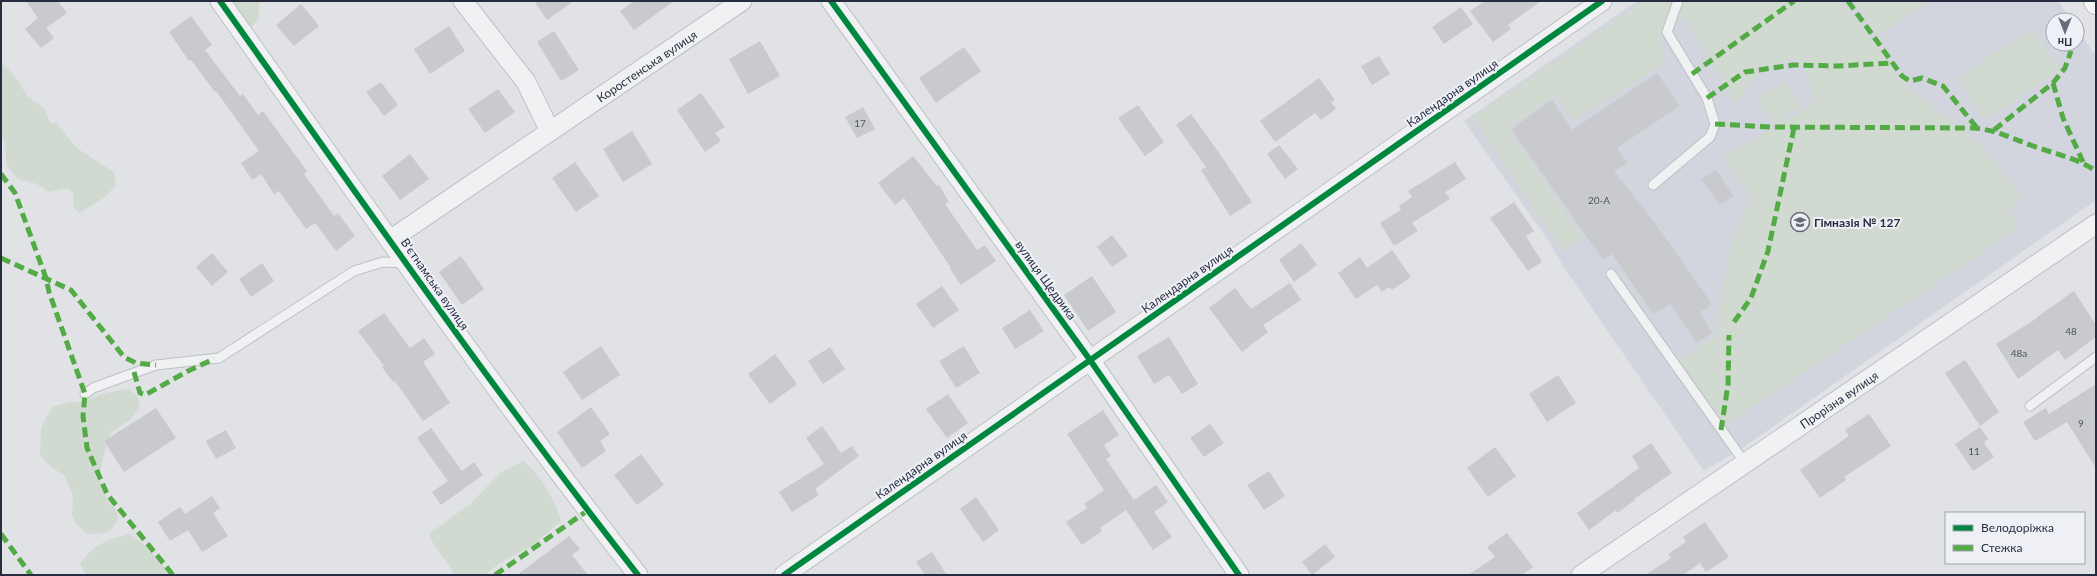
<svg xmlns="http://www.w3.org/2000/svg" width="2097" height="576" font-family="Lato,sans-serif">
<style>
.built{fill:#d2d5dd}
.green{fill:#d0dad1}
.building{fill:#c9cace}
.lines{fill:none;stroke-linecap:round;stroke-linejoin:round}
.lane-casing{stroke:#bfc0c4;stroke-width:11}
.street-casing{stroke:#bfc0c4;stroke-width:21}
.primary-casing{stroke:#bdbfc4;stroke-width:24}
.lane{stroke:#f0f1f3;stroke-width:9}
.street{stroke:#f0f1f3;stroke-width:19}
.primary{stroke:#f5f5f6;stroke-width:22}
.quiet{stroke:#53ab46;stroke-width:5;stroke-dasharray:10 5;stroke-linecap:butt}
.cycleway-casing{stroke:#eef0f6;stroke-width:8}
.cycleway{stroke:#00873e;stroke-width:6}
.labels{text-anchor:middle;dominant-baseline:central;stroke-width:4;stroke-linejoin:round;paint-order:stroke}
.number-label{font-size:10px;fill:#505564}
.street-label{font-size:12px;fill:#272d40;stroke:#eef0f6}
.poi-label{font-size:12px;font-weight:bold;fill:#272d40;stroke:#eef0f6;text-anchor:start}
</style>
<rect width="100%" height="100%" fill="#e1e2e6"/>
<!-- built -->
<polygon class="built" points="1637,1 2058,1 2071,20 2053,20 2053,44 2077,44 2077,29 2096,56 2096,200 1741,449 1704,471 1563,266 1550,243 1464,121"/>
<!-- green -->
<g class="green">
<polygon points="227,1 265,1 259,3 259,19 252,27 240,19"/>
<path d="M1644,1H1843L1910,89L1984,147L2022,199L2008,210L2019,228L1724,426L1678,362L1716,334C1722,287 1728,238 1753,197L1723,157L1814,104L1809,78L1794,57L1759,72L1737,103L1683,17L1660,37L1665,63L1574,120L1555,95L1507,129L1583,237L1564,252L1473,117Z"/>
<polygon points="1854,1 1930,1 1878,36"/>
<polygon points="2033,28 2061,70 1984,120 1957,78"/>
<polygon points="1,62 14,75 28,97 45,109 50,123 56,123 78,149 114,172 116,185 105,197 80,213 74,209 73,193 68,188 49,192 37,184 18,179 7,166 4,138 1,139"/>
<polygon points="1784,81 1801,106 1774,125 1756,98"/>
<path d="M128,389L137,395L140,407L130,420L111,432C105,451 95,476 105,495C109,504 118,509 118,519L110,531L99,534H87L76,524L72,515L73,496L65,476L50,466L40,455L41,429L46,417L54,406L71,402H81L105,393Z"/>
<path d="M524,461C542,479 554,497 561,521L532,546L500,563L484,575H454C447,558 435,551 429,534L471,503L501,472Z"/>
<path d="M130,534L143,543L171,575H86L80,564C93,544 108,539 130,534Z"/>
</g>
<!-- building -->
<g class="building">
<polygon points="26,1 58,1 67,13 46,28 54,38 41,48 25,29 38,18"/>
<polygon points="534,1 574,1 547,20"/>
<polygon points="634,1 674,1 634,30 620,11"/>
<polygon points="1485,1 1541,1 1508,25 1511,29 1493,42 1470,11"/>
<polygon points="301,4 319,26 294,46 276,25"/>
<polygon points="1461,7 1473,24 1444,44 1432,27"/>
<polygon points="191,16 212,45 205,50 240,96 243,94 258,115 263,111 307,171 304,174 334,216 338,213 355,236 336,251 315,223 306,229 279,191 274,194 261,174 252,180 241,163 259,151 216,91 215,92 191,60 189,61 169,32"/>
<polygon points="449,26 465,51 430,74 414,49"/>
<polygon points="554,31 579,70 561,81 537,42"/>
<polygon points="760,41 780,76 748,94 729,59"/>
<polygon points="964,47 981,71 936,103 919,78"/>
<polygon points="1379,56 1390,74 1372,85 1361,66"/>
<polygon points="1657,73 1680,106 1617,148 1628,163 1614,171 1655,223 1712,304 1700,312 1712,333 1697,343 1670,304 1653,314 1612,254 1603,260 1511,129 1552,100 1572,130"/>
<polygon points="1319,78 1335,100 1331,102 1336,109 1321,120 1315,113 1275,142 1260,121"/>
<polygon points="381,82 398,105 384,116 366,92"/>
<polygon points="498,89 515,112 485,133 468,109"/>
<polygon points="701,93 725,127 715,133 721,141 705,152 677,110"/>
<polygon points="1138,105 1164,142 1145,156 1118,118"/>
<polygon points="863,107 875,129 857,138 845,117"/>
<polygon points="1191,114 1222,157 1252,202 1230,216 1201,170 1206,167 1176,125"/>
<polygon points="632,131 652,164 623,182 603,149"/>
<polygon points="1279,145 1298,169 1285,179 1267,154"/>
<polygon points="410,154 429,179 400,200 382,176"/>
<polygon points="913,156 937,186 939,185 949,202 945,204 977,250 985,245 996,261 961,285 950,269 951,268 904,198 895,205 878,183"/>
<polygon points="575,162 599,196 576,212 552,178"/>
<polygon points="1455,162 1466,179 1445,192 1450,199 1412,223 1418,231 1394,246 1380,223 1401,210 1399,206 1412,197 1408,191"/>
<polygon points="1716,170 1734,196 1720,205 1701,179"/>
<polygon points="1514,202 1534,231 1526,236 1542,262 1528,271 1490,218"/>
<polygon points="1112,235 1128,256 1112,267 1097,247"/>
<polygon points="1301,243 1317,265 1294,282 1279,260"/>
<polygon points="1392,250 1411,277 1392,290 1389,287 1382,292 1377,285 1356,299 1338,273 1360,257 1367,268"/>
<polygon points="212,253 228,272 212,286 196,267"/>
<polygon points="461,256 484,289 462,305 439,272"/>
<polygon points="262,263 274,281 251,297 239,279"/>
<polygon points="1092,276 1116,312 1088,331 1064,295"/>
<polygon points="1290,283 1301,300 1263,325 1268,332 1242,352 1209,308 1235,288 1251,309"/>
<polygon points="942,286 959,310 933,328 916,304"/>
<polygon points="2074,291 2096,325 2096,337 2065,360 2058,350 2018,379 1996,344 2037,318 2037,317"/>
<polygon points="1030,310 1044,331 1015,349 1002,328"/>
<polygon points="384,313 410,348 424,338 435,354 423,362 450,403 423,421 395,381 393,382 382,367 384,366 358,331"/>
<polygon points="1169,337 1198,384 1182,394 1169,375 1154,384 1137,356"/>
<polygon points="601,346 620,375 582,400 563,372"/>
<polygon points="964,346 980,373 956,388 939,361"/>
<polygon points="830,347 845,369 823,384 808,361"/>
<polygon points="775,354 797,384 770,404 748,374"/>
<polygon points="1965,360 1999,412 1980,426 1945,373"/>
<polygon points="1558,375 1576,403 1547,422 1529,394"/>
<polygon points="2096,384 2096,468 2067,422 2035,441 2023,422 2046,408 2049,414"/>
<polygon points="948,394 968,423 947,438 926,409"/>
<polygon points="591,407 610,434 600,441 606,451 582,468 557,432"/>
<polygon points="156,408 176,438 124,472 104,441"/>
<polygon points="1103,410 1119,435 1104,445 1111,456 1106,459 1134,500 1156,485 1168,502 1154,512 1172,537 1153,550 1126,510 1100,528 1102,531 1082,545 1066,522 1087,508 1084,504 1104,490 1067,434"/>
<polygon points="1869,414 1891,446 1844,477 1846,480 1820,498 1800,470 1849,436 1845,430"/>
<polygon points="1210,424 1224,443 1204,457 1190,438"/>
<polygon points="822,426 841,453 852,446 859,456 815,489 819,495 792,512 779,492 824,464 806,438"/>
<polygon points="1980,427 1988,439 1984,443 1994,457 1973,471 1955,444"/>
<polygon points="431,428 462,471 474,462 483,475 441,505 432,492 448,481 417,438"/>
<polygon points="226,430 236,448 216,459 206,441"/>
<polygon points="1651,443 1672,473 1634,499 1635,500 1617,513 1616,510 1589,530 1577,513 1639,468 1632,456"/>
<polygon points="1495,447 1516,476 1488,497 1467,468"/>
<polygon points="641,454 664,485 637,505 614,475"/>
<polygon points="1269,471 1285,496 1264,510 1247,485"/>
<polygon points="212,496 220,508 213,513 228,536 202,552 188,530 170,541 158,522 180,507 185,514"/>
<polygon points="976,497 999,530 983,542 960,509"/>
<polygon points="1705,522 1729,557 1706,572 1700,563 1683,575 1645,575 1671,558 1668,554 1686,542 1683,537"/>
<polygon points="1507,533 1533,567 1522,575 1468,575 1495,557 1487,547"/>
<polygon points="569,536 580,549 572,555 588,575 517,575"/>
<polygon points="1325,544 1335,557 1312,575 1302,562"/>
<polygon points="932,552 947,575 925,575 916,562"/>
</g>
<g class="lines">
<defs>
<g id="lane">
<polyline points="1653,185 1710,137 1715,124 1707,98 1667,32 1678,1"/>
<polyline points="1611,274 1745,463"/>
<polyline points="85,394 93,388 156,365 219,358 354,271 383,262 405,263"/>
<polyline points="2030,406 2096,357"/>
</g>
<g id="street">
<path d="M220,1C357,194 492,389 638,575"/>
<polyline points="463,1 526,82 550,131"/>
<polyline points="831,1 1090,360 1239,575"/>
<path id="s1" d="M390,240L742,1"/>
<polyline points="784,575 1602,1"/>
<path id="s2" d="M1581,575L2096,224"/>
</g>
<polyline id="primary" points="2095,1 2096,3"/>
</defs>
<!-- lane casing -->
<use href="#lane" class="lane-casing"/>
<!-- street casing -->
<use href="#street" class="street-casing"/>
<!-- primary casing -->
<use href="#primary" class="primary-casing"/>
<!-- lane -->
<use href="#lane" class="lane"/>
<!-- street -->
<use href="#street" class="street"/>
<!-- primary -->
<use href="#primary" class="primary"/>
<!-- quiet -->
<g class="quiet">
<polyline points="1848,1 1902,76 1910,81 1922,78 1943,86 1977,128"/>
<polyline points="1692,74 1794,1"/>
<polyline points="2053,83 2063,118 2083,162"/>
<polyline points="1707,98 1745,72 1793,65 1837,66 1893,63"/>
<path d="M1715,124L1771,127L1974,128C2000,131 2010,138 2033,146C2055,154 2077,158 2096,171"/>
<polyline points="1994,130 2053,83 2065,68 2071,51"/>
<polyline points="1,174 15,193 46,278 49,292 85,394 83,416 87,448 107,494 173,575"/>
<polyline points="1,258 71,290 124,357 136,363 156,365"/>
<polyline points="1734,322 1751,298 1768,251 1794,128"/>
<polyline points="134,372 140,393 145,395 188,371 214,359"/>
<polyline points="1721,430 1728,385 1729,335"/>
<polyline points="1,534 31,575"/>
<polyline points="495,575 587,511"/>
</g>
<defs>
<g id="cycleway">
<path d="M220,1C357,194 492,389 638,575"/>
<polyline points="831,1 1090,360 1239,575"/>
<polyline points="784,575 1602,1"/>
</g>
</defs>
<!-- cycleway casing -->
<use href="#cycleway" class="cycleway-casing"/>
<!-- cycleway -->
<use href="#cycleway" class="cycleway"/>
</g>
<!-- icons -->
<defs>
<symbol id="school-ring" viewBox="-11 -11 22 22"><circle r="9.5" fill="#eef0f6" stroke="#686c7a" stroke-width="1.5"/><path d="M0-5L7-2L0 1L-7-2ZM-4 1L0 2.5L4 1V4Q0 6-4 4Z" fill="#686c7a"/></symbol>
</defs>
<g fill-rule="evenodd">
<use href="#school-ring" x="1789" y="211" width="22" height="22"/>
</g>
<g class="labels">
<!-- number labels -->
<g class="number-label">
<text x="860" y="123">17</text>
<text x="1599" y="200">20-А</text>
<text x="2071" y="331">48</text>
<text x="2019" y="353">48а</text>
<text x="2081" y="423">9</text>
<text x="1974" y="451">11</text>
</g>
<!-- street labels -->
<g class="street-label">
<text stroke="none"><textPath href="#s1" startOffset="310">Коростенська вулиця</textPath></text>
<text transform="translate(1452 93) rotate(-35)">Календарна вулиця</text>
<text transform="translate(1187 279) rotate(-35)">Календарна вулиця</text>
<text transform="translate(1046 280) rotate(54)">вулиця Щедрика</text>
<text transform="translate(435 284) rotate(55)">Вʼєтнамська вулиця</text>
<text stroke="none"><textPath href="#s2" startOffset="312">Прорізна вулиця</textPath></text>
<text transform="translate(921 465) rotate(-35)">Календарна вулиця</text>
</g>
<!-- poi labels -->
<g class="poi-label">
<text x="1814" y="222">Гімназія № 127</text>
</g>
</g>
<!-- border -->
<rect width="2097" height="576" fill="none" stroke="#272d40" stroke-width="4"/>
<!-- legend -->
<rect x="1945" y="512" width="140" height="52" fill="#eef0f6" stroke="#9ea2ad"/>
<rect x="1953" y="525" width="20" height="6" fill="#00873e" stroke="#9ea2ad"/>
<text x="1981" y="532" font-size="12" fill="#272d40">Велодоріжка</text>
<rect x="1953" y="545" width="20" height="6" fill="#53ab46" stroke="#9ea2ad"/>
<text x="1981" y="552" font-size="12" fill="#272d40">Стежка</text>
<!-- north arrow -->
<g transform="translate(2065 32) rotate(180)"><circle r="19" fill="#eef0f6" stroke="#9ea2ad"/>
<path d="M0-3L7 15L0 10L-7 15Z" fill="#686c7a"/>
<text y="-6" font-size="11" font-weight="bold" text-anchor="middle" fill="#272d40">Пн</text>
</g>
</svg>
